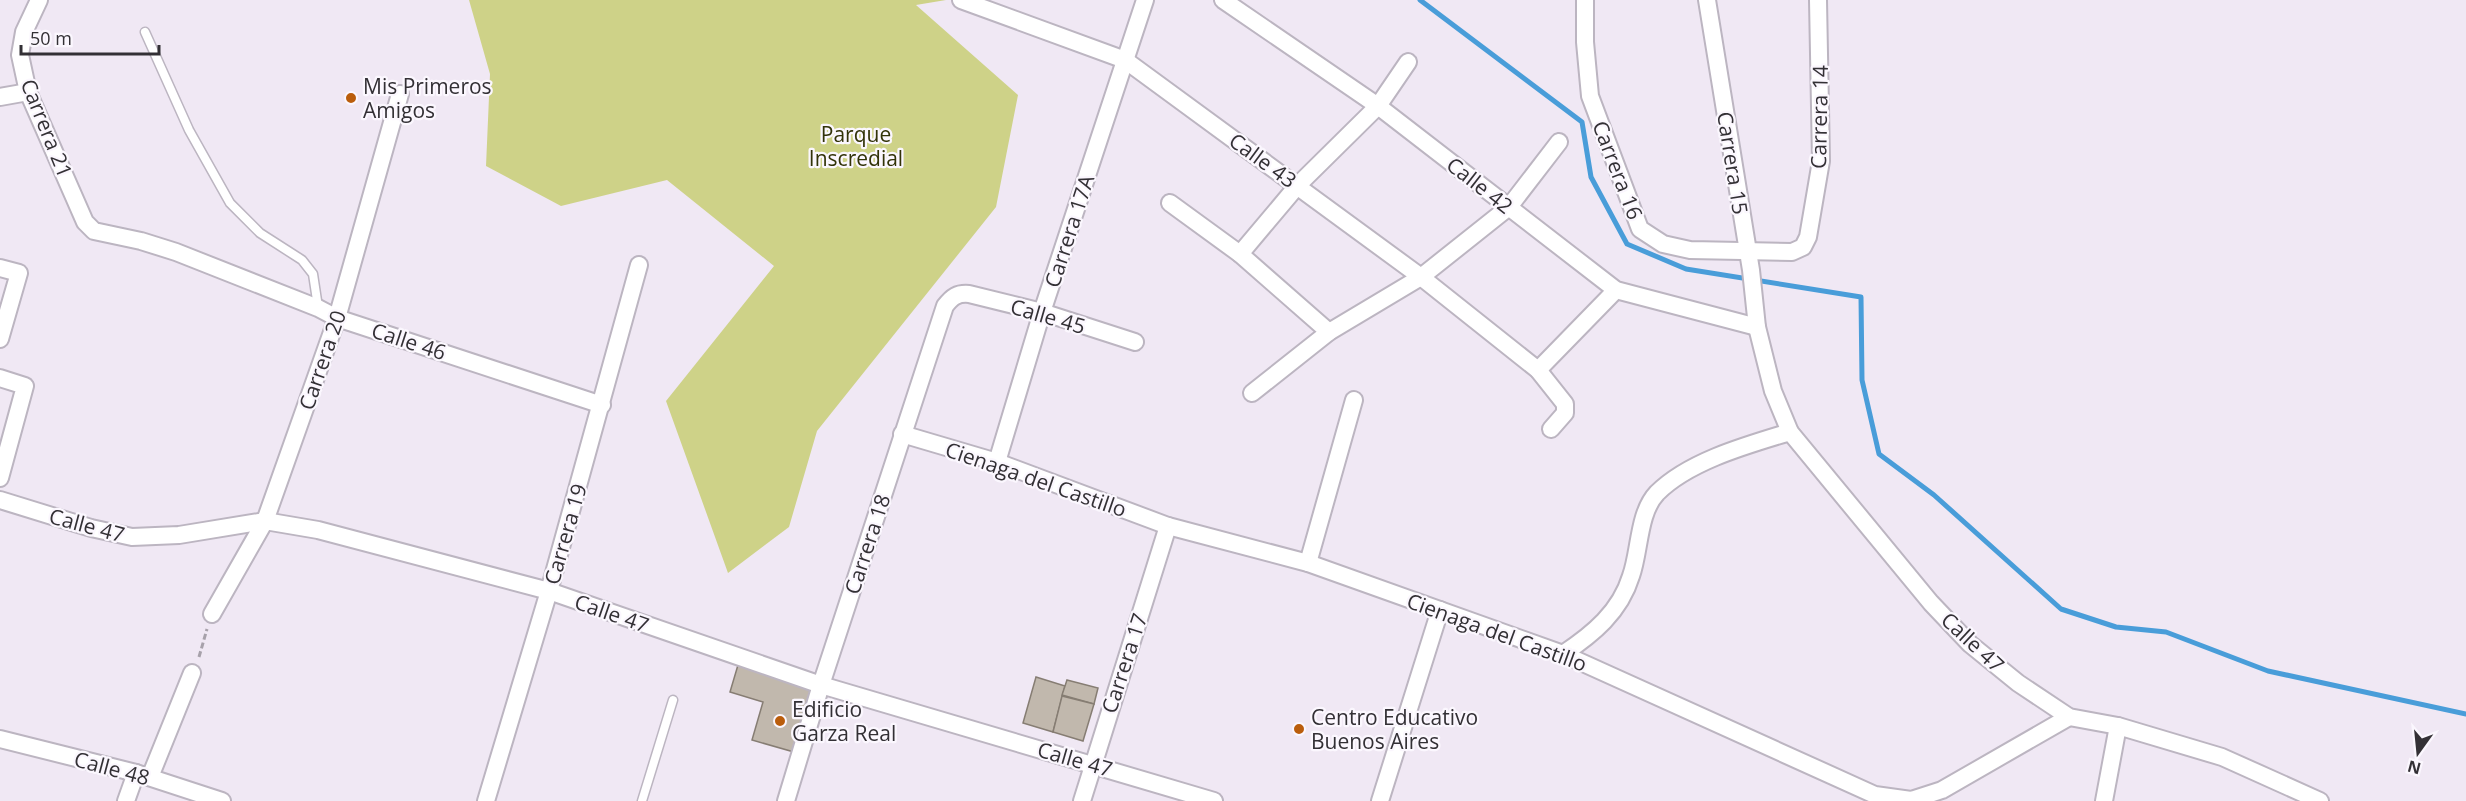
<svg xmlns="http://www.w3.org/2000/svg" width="2466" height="801" font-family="'Open Sans',sans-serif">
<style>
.green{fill:#ced288}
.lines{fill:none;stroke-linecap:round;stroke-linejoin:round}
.stream{stroke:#499dd9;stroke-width:5}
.building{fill:#c1b8ad;stroke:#867d73;stroke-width:1.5}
.lane-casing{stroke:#bcb5c1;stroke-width:11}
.street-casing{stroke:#bcb5c1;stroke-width:20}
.path{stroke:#a7a1aa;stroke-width:3;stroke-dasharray:6 3;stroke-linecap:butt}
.lane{stroke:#fff;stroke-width:8}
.street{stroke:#fff;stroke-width:16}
.poi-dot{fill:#ba5d0c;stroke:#fbf7fe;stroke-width:2}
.labels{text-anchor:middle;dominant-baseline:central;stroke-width:4.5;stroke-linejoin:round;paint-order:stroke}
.poi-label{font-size:21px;fill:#333035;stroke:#fbf7fe;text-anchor:start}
.street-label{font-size:21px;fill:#333035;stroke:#fbf7fe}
.park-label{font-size:21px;fill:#323308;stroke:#fbf7fe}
</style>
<rect width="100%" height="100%" fill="#f0e8f4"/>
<!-- green -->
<polygon class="green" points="469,0 946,0 916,5 1018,95 996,207 817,431 789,527 728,573 666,401 774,266 667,180 561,206 486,166 490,74"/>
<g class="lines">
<!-- stream -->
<polyline class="stream" points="1420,0 1582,122 1591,177 1627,244 1686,269 1861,297 1862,380 1879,454 1934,495 2061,609 2116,627 2166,632 2268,671 2466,714"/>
</g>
<!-- building -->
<g class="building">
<polygon points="738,665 813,688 794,752 752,740 763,702 730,692"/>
<polygon points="1036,677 1065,686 1053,732 1023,723"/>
<polygon points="1067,680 1098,688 1094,704 1062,695"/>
<polygon points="1062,696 1094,704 1083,741 1053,732"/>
</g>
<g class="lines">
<defs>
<g id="lane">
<polyline points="145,32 189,130 230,203 260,233 302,260 313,274 318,307"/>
<polyline points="642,801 673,700"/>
</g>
<g id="street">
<polyline points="39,0 24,32 20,55 28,92 85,222 94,231 141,241 176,252 318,308 337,318 602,405"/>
<polyline points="961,0 1125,60 1421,277 1538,370 1565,404 1565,413 1551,429"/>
<polyline points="1223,0 1378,106 1616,290 1757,327"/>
<polyline points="1585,0 1585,42 1590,96 1640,229 1663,244 1690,250 1792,252 1803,247 1808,237 1821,161 1818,0"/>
<polyline points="1707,0 1751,270 1757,327 1773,391 1790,432 1931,603 1970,644 2018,683 2069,717 2118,726 2222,757 2320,801"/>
<polyline points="0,97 28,92"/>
<polyline points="1170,203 1240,254 1329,332"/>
<polyline points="1240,254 1298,185 1378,106 1408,62"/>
<polyline points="0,268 19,273 0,339"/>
<polyline points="1538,370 1616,290"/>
<polyline points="0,378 25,386 0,478"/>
<polyline points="1252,393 1329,332 1421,277 1509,207 1559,142"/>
<polyline points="902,434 997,462 1168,526 1308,563 1563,654 1875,795 1911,800 1942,790 2069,717"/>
<polyline points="997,462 1042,312 1145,0"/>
<polyline points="0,500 91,528 132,537 179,535 265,521 318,530 549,591 821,685 1214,801"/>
<polyline points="1308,563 1354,400"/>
<polyline points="212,614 265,521 337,318 400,94"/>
<path d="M1563,654C1593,634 1620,612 1631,576C1640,551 1638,513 1657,493C1689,461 1747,445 1790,432"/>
<polyline points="0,739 136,773 222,801"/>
<polyline points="150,777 192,673"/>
<polyline points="126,801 136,773"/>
<polyline points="486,801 549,591 639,265"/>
<path d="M786,801L821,685L945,306C952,297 957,293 969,294L1042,312L1135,342"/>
<polyline points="1082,801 1168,526"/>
<polyline points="1380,801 1440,610"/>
<polyline points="2104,801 2118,726"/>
</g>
</defs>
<!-- lane casing -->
<use href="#lane" class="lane-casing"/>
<!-- street casing -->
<use href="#street" class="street-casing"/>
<!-- path -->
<polyline class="path" points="199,657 207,629"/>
<!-- lane -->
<use href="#lane" class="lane"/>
<!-- street -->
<use href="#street" class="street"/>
</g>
<!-- markers -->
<g class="poi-dot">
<circle cx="351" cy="98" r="6"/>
<circle cx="780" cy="721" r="6"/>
<circle cx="1299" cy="729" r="6"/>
</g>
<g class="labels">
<!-- poi labels -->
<g class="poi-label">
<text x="363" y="86">Mis Primeros<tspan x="363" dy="24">Amigos</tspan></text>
<text x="792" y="709">Edificio<tspan x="792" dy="24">Garza Real</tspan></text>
<text x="1311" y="717">Centro Educativo<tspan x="1311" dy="24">Buenos Aires</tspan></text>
</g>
<!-- street labels -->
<g class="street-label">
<text transform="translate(1819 117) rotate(-89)">Carrera 14</text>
<text transform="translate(47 128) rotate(68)">Carrera 21</text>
<text transform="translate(1263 160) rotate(36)">Calle 43</text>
<text transform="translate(1733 163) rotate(81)">Carrera 15</text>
<text transform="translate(1618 170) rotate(69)">Carrera 16</text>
<text transform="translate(1480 185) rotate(38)">Calle 42</text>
<text transform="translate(1069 231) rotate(-72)">Carrera 17A</text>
<text transform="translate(1048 316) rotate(16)">Calle 45</text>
<text transform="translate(409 341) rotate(18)">Calle 46</text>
<text transform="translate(322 360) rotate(-71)">Carrera 20</text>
<text transform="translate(1036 479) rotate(19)">Cienaga del Castillo</text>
<text transform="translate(87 525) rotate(15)">Calle 47</text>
<text transform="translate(565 534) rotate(-74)">Carrera 19</text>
<text transform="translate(867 544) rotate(-72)">Carrera 18</text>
<text transform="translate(612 613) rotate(19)">Calle 47</text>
<text transform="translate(1497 632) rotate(20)">Cienaga del Castillo</text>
<text transform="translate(1973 642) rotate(43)">Calle 47</text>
<text transform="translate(1124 663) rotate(-72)">Carrera 17</text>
<text transform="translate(1075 759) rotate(16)">Calle 47</text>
<text transform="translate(112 768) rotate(15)">Calle 48</text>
</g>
<!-- park labels -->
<g class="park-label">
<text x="856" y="134">Parque<tspan x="856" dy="24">Inscredial</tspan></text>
</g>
</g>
<!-- north arrow -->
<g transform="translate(2418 753) rotate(195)" stroke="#fbf7fe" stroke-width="4.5" paint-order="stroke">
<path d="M0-4.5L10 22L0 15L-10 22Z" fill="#333035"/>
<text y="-9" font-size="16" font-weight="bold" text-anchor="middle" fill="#333035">N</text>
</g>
<!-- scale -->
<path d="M21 45v9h138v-9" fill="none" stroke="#333035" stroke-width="3"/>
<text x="30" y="45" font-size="18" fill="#333035" stroke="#fbf7fe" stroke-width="4.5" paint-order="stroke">50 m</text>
</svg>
